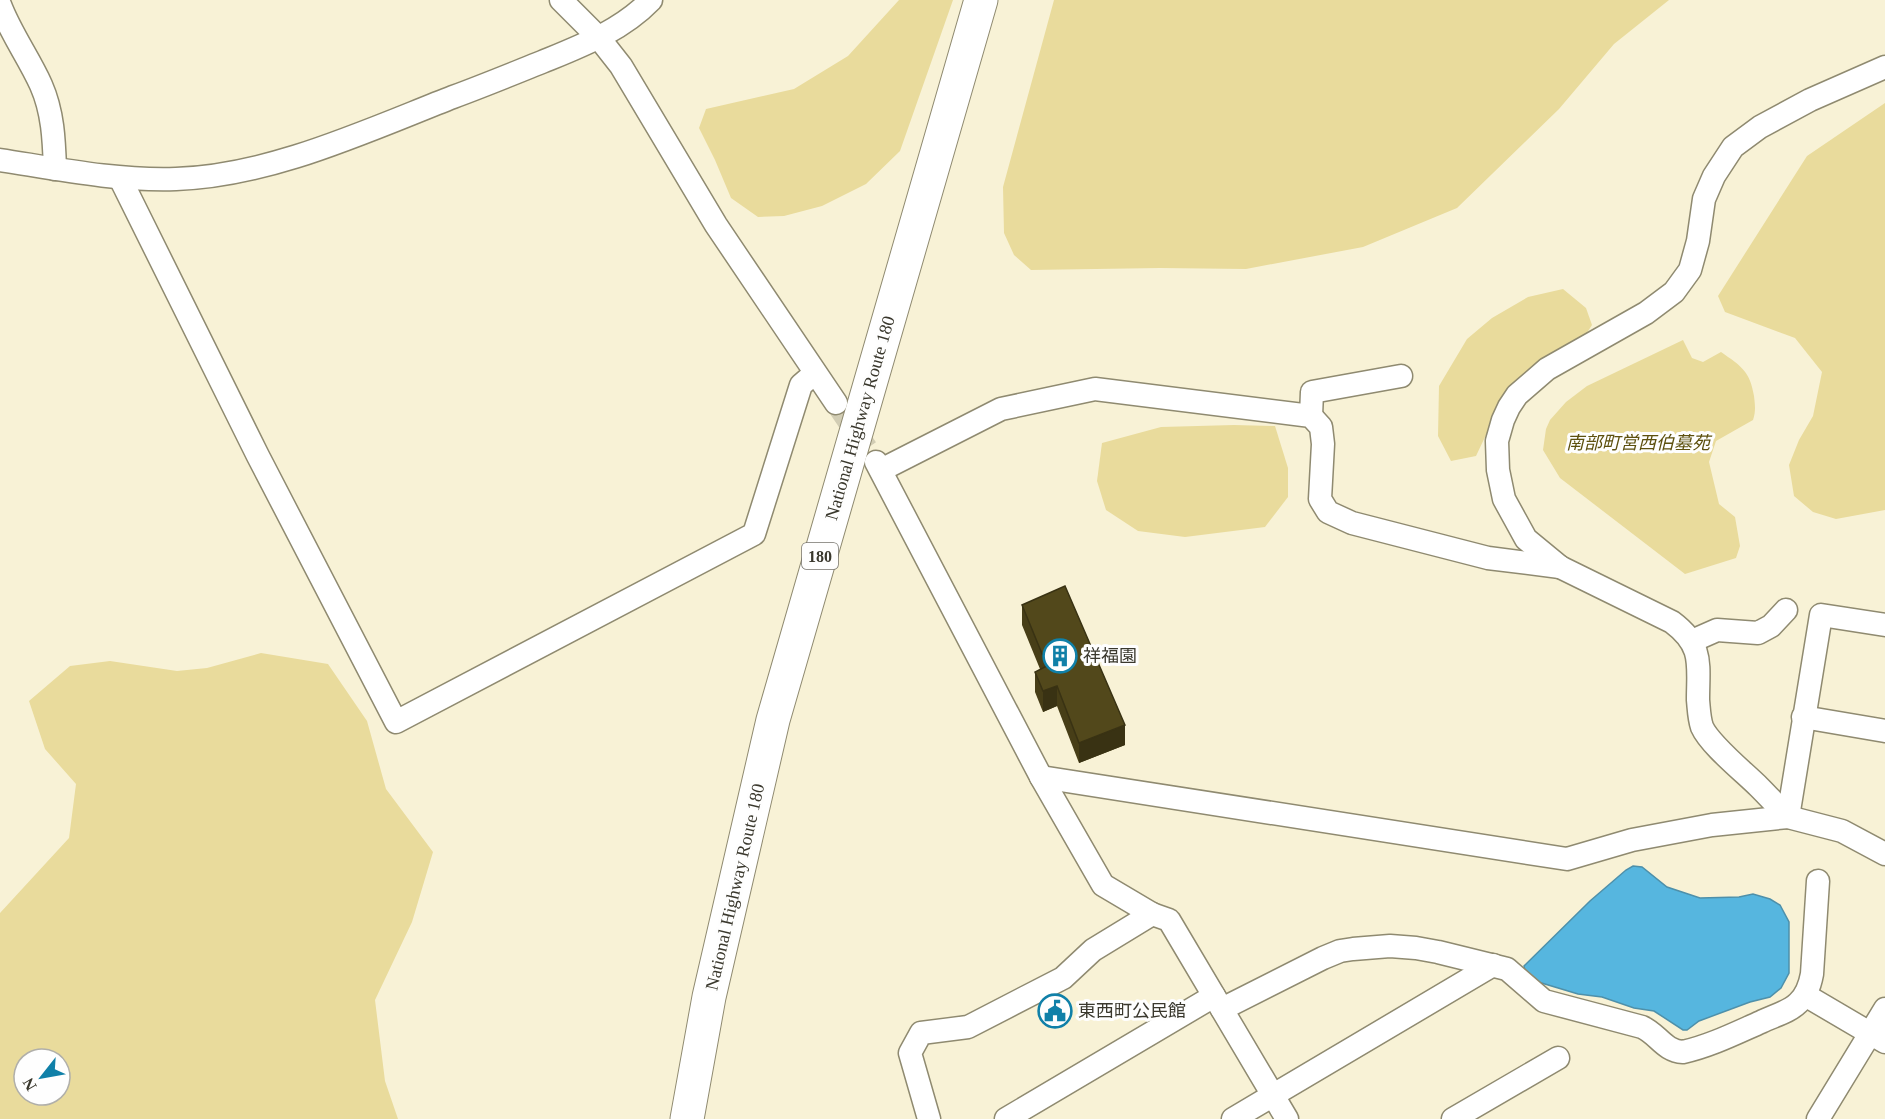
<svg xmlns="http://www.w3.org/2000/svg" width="1885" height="1119" font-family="'Times New Roman','Noto Sans JP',serif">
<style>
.green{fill:#e9db9c;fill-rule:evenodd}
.water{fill:#56b6df;stroke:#4e90aa;stroke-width:1.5}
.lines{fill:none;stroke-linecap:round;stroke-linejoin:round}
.minor-tunnel{stroke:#d2cdb4;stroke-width:22;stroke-dasharray:22 11;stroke-linecap:butt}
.minor-casing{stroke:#8f8a70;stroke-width:25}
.highway-casing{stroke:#8f8a70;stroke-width:35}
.minor{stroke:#fff;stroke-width:22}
.highway{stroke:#fff;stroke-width:33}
.wall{fill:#473e17}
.shaded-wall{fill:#393213}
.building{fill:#52481b;stroke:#393213;stroke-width:1.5}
.labels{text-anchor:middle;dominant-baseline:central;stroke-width:6;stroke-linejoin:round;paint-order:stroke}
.shield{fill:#fefefe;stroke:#75736c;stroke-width:1.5}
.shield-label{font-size:16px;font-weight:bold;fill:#3a382d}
.street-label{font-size:18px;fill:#3a382d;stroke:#fefefe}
.park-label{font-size:18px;font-style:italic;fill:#5d500e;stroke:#fefefe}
.poi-label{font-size:18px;fill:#3a382d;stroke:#fefefe;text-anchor:start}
</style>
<rect width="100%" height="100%" fill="#f8f2d6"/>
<!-- green -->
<g class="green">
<polygon points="899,0 953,0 900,151 866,184 822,206 784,216 758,217 731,198 715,160 699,128 706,109 794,89 848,56"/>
<polygon points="1054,0 1669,0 1614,44 1559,109 1457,208 1363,247 1246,269 1160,268 1031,270 1014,255 1004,233 1003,187"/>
<polygon points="1885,103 1885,510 1836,519 1813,512 1794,496 1789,465 1799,440 1813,416 1822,372 1795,338 1725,312 1718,296 1807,156"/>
<polygon points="1563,289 1586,308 1592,325 1581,342 1494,418 1476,456 1451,461 1438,436 1439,386 1467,339 1492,318 1528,297"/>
<path d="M1683,340L1692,358L1703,362L1721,352C1741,366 1750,371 1754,396C1755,405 1756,411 1753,420L1716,441L1709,462L1719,504L1735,517L1740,546L1736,558L1685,574L1560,478L1543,450L1546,429L1550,420L1566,402L1587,386Z"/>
<polygon points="1234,425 1275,426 1288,468 1288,497 1265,527 1185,537 1138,531 1106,510 1097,481 1102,443 1161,427"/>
<path d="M261,653L328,664L367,721L386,789L433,852L412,922L375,1000L385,1081L398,1119H0V913L69,838L76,784L45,749L29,701L70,666L110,661L177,671L207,668ZM24,1059H60V1095H24Z"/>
</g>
<!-- water -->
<polygon class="water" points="1633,866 1642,867 1667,887 1700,898 1739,897 1753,894 1770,899 1780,905 1789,922 1789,973 1781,988 1770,997 1750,1002 1699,1021 1687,1030 1683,1030 1654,1011 1634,1008 1602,997 1578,994 1535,981 1525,971 1524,966 1590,901 1626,870"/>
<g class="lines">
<!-- minor-tunnel -->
<polyline class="minor-tunnel" points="836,403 876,462"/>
<defs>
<g id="minor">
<polyline points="561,0 599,38 621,66 716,225 836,403"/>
<path d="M0,5C11,34 29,58 41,85C53,112 54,140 55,169"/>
<path d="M0,160C58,169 117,181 176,179C270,176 366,131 453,97C483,86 512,74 542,62C581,46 621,31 651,0"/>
<polyline points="120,178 258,456 396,722 754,534 801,385 815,373"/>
<polyline points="1311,416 1312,392 1401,376"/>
<polyline points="876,462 1041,777 1103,885 1152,914 1169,920 1287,1119"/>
<polyline points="881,470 1001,409 1095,389 1311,416 1321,427 1323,444 1320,499 1328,512 1352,523 1488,558 1560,567"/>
<polyline points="1692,641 1717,630 1758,633 1771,626 1786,610"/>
<polyline points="1803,717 1885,731"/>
<polyline points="1041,777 1567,859 1632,840 1712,825 1788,817 1842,831 1885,854"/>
<path d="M1788,817C1778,807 1769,797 1759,787C1744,772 1710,745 1702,727C1699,718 1699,710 1698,700C1698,664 1704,646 1672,622L1560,567L1526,539L1504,499L1498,470L1497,441L1503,420L1509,407L1517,395L1547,369L1646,313L1674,292L1690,270L1698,241L1704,199L1714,176L1733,147L1760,127L1810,100L1885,67"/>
<polyline points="1788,817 1821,615 1885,625"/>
<polyline points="1805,995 1885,1042"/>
<path d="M1222,1009L1323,958L1340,951L1353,949L1390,946L1416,948L1438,952L1507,969L1544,1001L1642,1027C1658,1034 1664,1051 1683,1052C1710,1046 1736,1033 1761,1022C1773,1016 1789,1012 1798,1003C1807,995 1810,985 1812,974L1818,881"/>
<polyline points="929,1119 910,1053 921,1033 968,1027 1063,978 1093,950 1152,914"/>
<polyline points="1006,1119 1214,996"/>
<polyline points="1233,1119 1493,965"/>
<polyline points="1453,1119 1558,1058"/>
<polyline points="1818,1119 1885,1009"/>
</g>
<polyline id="highway" points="687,1119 709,997 773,720 981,0"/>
</defs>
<!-- minor casing -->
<use href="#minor" class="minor-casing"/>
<!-- highway casing -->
<use href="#highway" class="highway-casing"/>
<!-- minor -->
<use href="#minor" class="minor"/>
<!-- highway -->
<use href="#highway" class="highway"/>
</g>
<!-- wall -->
<polygon class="wall" points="1022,605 1125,745 1079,763 1057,706 1043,712 1035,692 1035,672 1040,669 1022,625"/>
<!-- shaded-wall -->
<g class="shaded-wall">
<polygon points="1057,686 1057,706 1043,712 1043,691"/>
<polygon points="1125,725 1125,745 1079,763 1079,743"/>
</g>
<!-- building -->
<polygon class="building" points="1065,586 1125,725 1079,743 1057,686 1043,691 1035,672 1047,666 1022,605"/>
<!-- icons -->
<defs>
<symbol id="building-ring" viewBox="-11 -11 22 22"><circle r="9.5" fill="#fefefe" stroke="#1080a8" stroke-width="1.5"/><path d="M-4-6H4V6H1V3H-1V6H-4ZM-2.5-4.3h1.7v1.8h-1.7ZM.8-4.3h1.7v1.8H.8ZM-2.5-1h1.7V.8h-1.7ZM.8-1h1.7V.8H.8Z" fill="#1080a8"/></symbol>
<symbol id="civic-ring" viewBox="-11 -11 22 22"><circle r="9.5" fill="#fefefe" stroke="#1080a8" stroke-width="1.5"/><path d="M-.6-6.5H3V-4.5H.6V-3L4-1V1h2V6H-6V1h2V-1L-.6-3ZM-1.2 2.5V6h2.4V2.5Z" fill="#1080a8"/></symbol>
</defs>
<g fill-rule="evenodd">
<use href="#building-ring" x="1041" y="637" width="38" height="38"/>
<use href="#civic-ring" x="1036" y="992" width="38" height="38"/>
</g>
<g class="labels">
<!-- shield labels -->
<rect class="shield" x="802" y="543" width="36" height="26" rx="4.5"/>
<g class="shield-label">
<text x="820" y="556">180</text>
</g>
<!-- street labels -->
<g class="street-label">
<text transform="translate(860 418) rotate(-74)">National Highway Route 180</text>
<text transform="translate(735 887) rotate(-77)">National Highway Route 180</text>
</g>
<!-- park labels -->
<g class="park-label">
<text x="1638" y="443">南部町営西伯墓苑</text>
</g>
<!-- poi labels -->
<g class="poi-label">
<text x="1083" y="656">祥福園</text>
<text x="1078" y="1011">東西町公民館</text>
</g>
</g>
<!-- north arrow -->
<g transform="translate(42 1077) rotate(239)"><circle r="28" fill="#fefefe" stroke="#b0afaa" stroke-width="1.5"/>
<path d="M0-4.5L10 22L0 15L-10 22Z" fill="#1080a8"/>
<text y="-9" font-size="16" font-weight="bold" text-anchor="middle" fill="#3a382d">N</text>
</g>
</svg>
